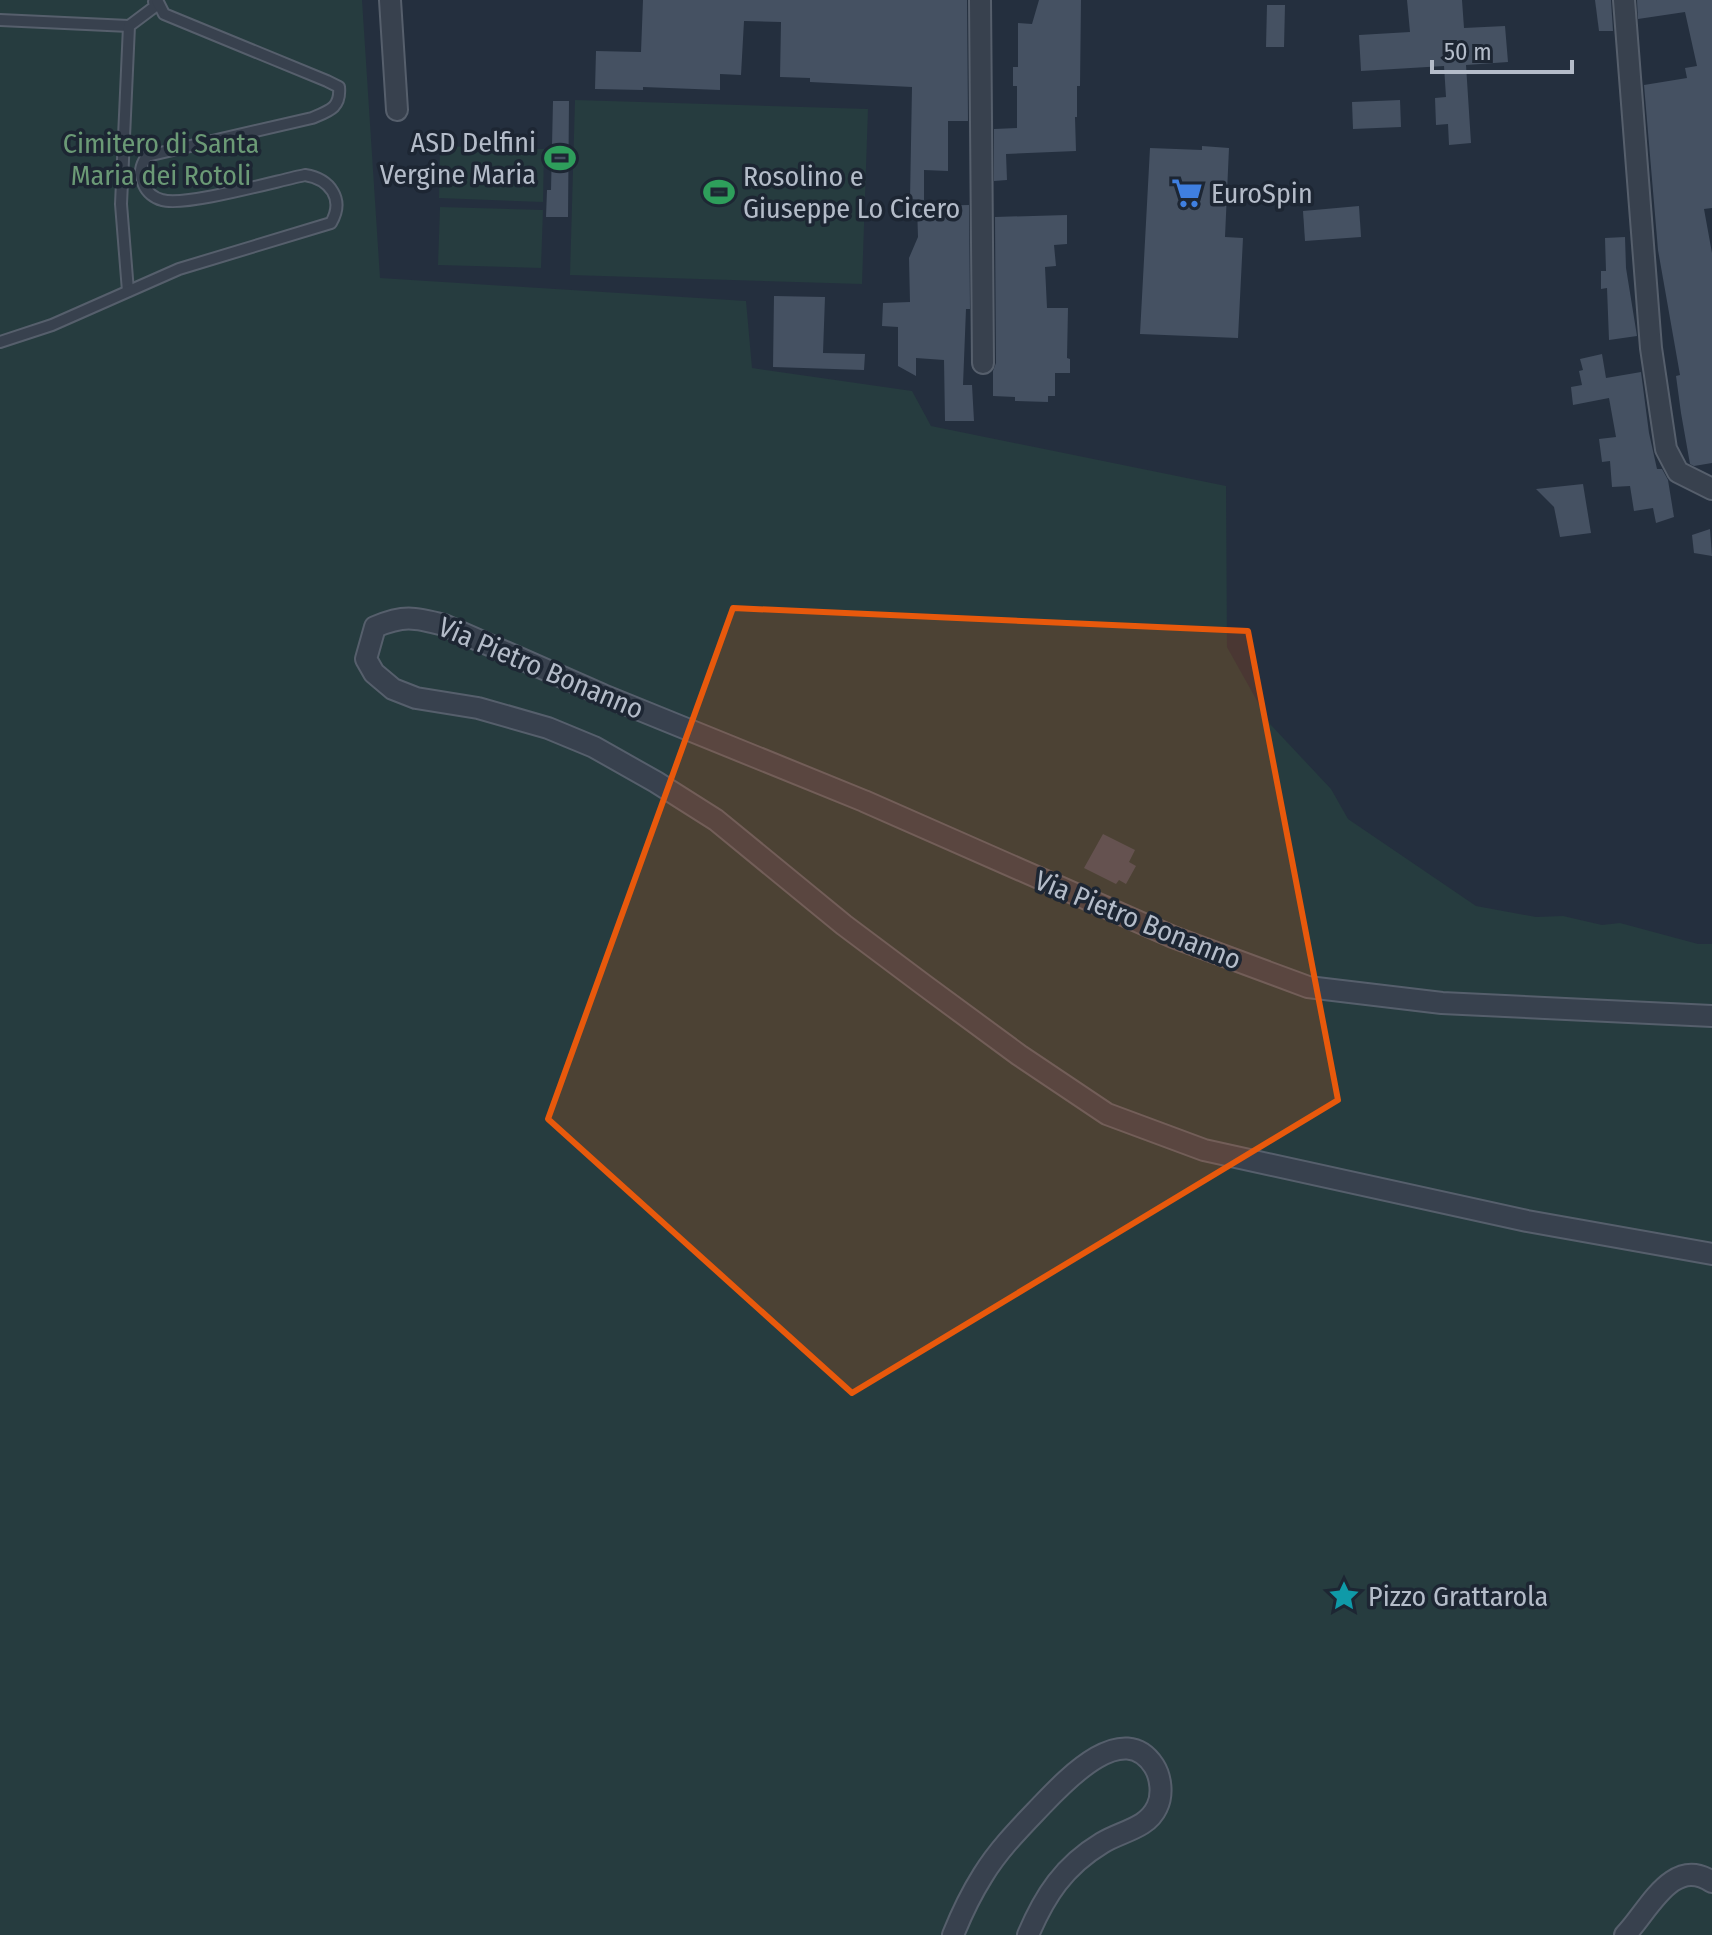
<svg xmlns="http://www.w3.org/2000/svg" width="1712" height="1935" font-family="'Fira Sans Condensed',sans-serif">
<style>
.green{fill:#263c3f}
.building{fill:#455162}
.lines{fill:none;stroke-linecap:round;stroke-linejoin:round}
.lane-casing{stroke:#565f6c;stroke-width:14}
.street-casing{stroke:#565f6c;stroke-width:24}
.lane{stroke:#38414e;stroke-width:10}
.street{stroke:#38414e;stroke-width:20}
.marked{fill:#e8590c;fill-opacity:0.2;stroke:#e8590c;stroke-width:6;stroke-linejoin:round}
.labels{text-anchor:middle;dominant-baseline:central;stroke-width:7;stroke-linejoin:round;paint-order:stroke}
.poi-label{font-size:28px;fill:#b4bcc9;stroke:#1d2633;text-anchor:start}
.park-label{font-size:28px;fill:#6b9a76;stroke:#1d2633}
.street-label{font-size:28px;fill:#b4bcc9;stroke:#1d2633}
</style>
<rect width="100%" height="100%" fill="#242f3e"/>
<!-- green -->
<g class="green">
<polygon points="0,0 362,0 380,278 746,301 752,368 912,391 931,426 1226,486 1227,647 1270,724 1331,789 1348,819 1476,906 1536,917 1563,916 1602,925 1620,923 1698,944 1712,944 1712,1935 0,1935"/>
<polygon points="575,100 868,109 862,284 570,275"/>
<polygon points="440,146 544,149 543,202 439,198"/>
<polygon points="440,207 543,210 541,268 438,265"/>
</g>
<!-- building -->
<g class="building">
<polygon points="643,0 967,0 968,121 948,121 948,171 924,170 924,200 910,199 912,87 810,82 810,78 780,77 781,22 744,21 741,75 720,74 720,90 643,87 643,90 595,89 596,51 641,52"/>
<polygon points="1039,0 1081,0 1080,86 1077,86 1077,117 1075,117 1076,151 1006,154 1007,180 994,181 994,129 1017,128 1017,86 1013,86 1013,67 1018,67 1018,23 1032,24"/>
<polygon points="1407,0 1462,0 1464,28 1505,26 1508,62 1466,65 1471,143 1449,145 1448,124 1436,125 1435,98 1446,97 1444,66 1361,71 1359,35 1410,32"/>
<polygon points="1595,0 1611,0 1613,31 1599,31"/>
<polygon points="1637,0 1712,0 1712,208 1704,209 1712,253 1712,463 1694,466 1690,464 1681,413 1676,376 1680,375 1658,250 1644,85 1687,78 1685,68 1697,66 1685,12 1638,19"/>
<polygon points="1267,5 1285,5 1284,47 1266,47"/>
<polygon points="1400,100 1401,127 1353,129 1352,102"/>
<polygon points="553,101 569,101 568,217 546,217 547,190 551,190"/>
<polygon points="1202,146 1229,148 1225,237 1243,238 1238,338 1140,334 1150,148 1202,150"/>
<polygon points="969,205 970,309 966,309 963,385 972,385 974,421 945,421 944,360 916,358 916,376 898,366 898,327 882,326 883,303 910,302 909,258 918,237 917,206"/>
<polygon points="1359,206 1361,237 1305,241 1303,211"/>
<polygon points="1067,215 1067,244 1054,245 1056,266 1045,267 1047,308 1068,308 1067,358 1070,359 1070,373 1055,373 1055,396 1048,396 1048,402 1015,401 1015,397 993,396 993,371 996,363 995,217"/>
<polygon points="1625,237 1626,268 1637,336 1609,340 1607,288 1601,289 1601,271 1606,271 1605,238"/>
<polygon points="774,296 825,297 823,353 865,354 864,370 773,367"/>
<polygon points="1602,354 1606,378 1641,372 1649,433 1657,469 1662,469 1668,480 1674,517 1656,523 1653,508 1634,511 1630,486 1612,487 1610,461 1602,462 1599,439 1616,437 1609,398 1573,405 1571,387 1582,385 1579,371 1583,370 1580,359"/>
<polygon points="1583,484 1591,533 1560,537 1554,507 1536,489"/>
<polygon points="1710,529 1712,556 1694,553 1692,535"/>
<polygon points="1103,834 1135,850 1129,862 1136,866 1126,884 1119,880 1116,884 1084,868"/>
</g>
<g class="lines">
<defs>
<g id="lane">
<polyline points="0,20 129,26"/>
<polyline points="128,291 121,204 129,26 157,5 154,2"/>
<path d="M0,342L52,325L179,269L331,223C345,199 330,179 305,175C276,181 185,207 162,200C154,198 147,192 144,185C139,174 140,166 147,156L312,118C329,111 341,108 339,87L327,81L164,14L157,0"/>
</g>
<g id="street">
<polyline points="390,0 397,110"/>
<polyline points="980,0 983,363"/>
<polyline points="1624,0 1651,348 1666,449 1678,472 1712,489"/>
<path d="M1712,1016L1442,1003L1308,987L1173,937L864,801L603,695L444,625C414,617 403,615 375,627L366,659L374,673L393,689L416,698L478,708L548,728L594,747L656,782L716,820L844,925L924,985L1019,1055L1107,1114L1204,1150L1527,1221L1712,1254"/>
<path d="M953,1935C961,1915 971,1894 983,1875C999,1849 1020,1828 1041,1806C1065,1781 1123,1718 1154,1766C1161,1777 1163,1795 1157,1807C1147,1829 1121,1831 1102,1843C1064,1866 1045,1895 1028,1935"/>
<path d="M1625,1935C1648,1912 1672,1855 1712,1882"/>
</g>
</defs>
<!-- lane casing -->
<use href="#lane" class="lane-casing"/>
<!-- street casing -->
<use href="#street" class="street-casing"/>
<!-- lane -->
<use href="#lane" class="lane"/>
<!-- street -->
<use href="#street" class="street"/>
</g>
<!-- marked area -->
<path class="marked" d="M733,608L1248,631L1338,1100L852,1393L548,1119Z"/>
<!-- icons -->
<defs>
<symbol id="stadium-bare" viewBox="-9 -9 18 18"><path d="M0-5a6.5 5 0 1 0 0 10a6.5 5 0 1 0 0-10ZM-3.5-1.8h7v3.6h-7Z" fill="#2e9e5b" stroke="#1d2633" stroke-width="2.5" paint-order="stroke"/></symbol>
<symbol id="supermarket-bare" viewBox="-9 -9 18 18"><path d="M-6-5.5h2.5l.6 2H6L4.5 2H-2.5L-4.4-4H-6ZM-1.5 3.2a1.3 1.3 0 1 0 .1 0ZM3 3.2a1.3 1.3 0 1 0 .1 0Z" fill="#3f7fe0" stroke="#1d2633" stroke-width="2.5" paint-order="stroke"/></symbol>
<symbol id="sight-bare" viewBox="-9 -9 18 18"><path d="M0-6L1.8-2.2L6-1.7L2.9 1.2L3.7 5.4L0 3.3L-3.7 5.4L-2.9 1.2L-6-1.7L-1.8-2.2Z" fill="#0f9aa8" stroke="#1d2633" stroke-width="2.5" paint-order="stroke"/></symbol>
</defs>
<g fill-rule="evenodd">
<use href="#stadium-bare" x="538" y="136" width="44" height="44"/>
<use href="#stadium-bare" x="697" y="170" width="44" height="44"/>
<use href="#supermarket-bare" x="1165" y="171" width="44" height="44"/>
<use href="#sight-bare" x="1322" y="1574" width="44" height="44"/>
</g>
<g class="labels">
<!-- poi labels -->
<g class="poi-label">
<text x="536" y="142" text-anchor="end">ASD Delfini<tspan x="536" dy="32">Vergine Maria</tspan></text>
<text x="743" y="176">Rosolino e<tspan x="743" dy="32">Giuseppe Lo Cicero</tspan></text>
<text x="1211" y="193">EuroSpin</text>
<text x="1368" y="1596">Pizzo Grattarola</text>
</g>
<!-- park labels -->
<g class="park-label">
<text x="161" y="143">Cimitero di Santa<tspan x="161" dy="32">Maria dei Rotoli</tspan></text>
</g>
<!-- street labels -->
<g class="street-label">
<text transform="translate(541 668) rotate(23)">Via Pietro Bonanno</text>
<text transform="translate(1138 920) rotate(22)">Via Pietro Bonanno</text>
</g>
</g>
<!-- scale -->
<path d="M1432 60v12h140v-12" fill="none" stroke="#b4bcc9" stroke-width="4"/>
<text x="1444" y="60" font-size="24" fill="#b4bcc9" stroke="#1d2633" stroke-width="6" paint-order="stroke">50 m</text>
</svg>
